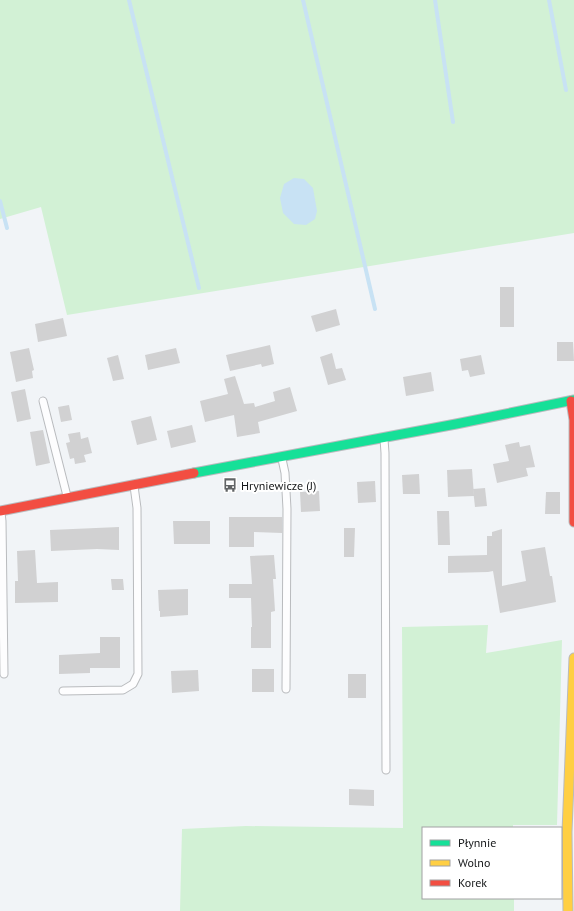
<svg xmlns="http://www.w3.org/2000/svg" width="574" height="911" font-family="'PT Sans',sans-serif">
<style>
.green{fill:#d2f1d5}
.water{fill:#c8e2f4}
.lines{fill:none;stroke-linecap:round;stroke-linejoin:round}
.stream{stroke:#c8e2f4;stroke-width:4}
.building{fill:#d1d1d2}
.lane-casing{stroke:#b9bbbe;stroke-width:9}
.fast-casing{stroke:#b9bbbe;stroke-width:11}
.slow-casing{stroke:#b9bbbe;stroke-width:11}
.jam-casing{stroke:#b9bbbe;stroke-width:11}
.lane{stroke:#fdfdfe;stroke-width:7}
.fast{stroke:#16e098;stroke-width:9}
.slow{stroke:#ffcf43;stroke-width:9}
.jam{stroke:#f24e42;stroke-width:9}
.labels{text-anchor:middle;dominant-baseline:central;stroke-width:4;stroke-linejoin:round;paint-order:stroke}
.poi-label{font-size:12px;fill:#141618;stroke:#fff;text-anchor:start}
</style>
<rect width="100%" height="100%" fill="#f1f4f7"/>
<!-- green -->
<g class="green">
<polygon points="0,0 574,0 574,233 67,315 41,207 0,219"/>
<polygon points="488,625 486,653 562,640 557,825 513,825 513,828 423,828 423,898 514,898 514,911 180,911 182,829 246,826 403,828 402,627"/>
</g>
<!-- water -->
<polygon class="water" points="294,178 304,179 313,188 317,211 315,219 306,225 294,224 283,213 280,198 284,184"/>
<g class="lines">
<!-- stream -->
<g class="stream">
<polyline points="129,0 199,288"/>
<polyline points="303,0 375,309"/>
<polyline points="435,0 453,122"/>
<polyline points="549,0 566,90"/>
<polyline points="0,201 7,228"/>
</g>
</g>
<!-- building -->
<g class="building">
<rect x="500" y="287" width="14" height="40"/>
<polygon points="336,309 340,325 316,332 311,316"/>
<polygon points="63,318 67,336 38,342 35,324"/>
<polygon points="557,342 573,342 574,361 557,361"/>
<polygon points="270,345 274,364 262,367 261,364 230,371 226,355"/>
<polygon points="29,348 34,370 32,371 33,378 16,382 10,352"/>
<polygon points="176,348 180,363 148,370 145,355"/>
<polygon points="332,353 336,369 342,368 346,380 328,385 320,357"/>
<polygon points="118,355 124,379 113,381 107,358"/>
<polygon points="481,355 485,374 470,377 468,370 462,371 460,359"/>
<polygon points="431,372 434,391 406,396 403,377"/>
<polygon points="235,376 244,404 254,403 255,407 275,401 273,392 290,387 297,411 258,422 260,433 237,437 234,415 205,422 200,401 228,394 224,379"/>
<polygon points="25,389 31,419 17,422 11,392"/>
<polygon points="69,405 72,420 61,422 58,407"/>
<polygon points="151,416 157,440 137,445 131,421"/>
<polygon points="192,425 196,442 171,448 167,431"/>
<polygon points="43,430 50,463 36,466 30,432"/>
<polygon points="80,432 81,439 88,437 92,453 84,455 86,462 75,464 74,458 70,459 66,443 70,442 68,434"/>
<polygon points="519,442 520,447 530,445 535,467 526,468 528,476 497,483 493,464 509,461 505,445"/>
<polygon points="472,469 474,496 448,497 447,470"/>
<polygon points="419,474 420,494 403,494 402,475"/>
<polygon points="375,481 376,502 358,503 357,482"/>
<polygon points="485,488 487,506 475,507 473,489"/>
<polygon points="319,491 320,511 301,512 300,492"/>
<polygon points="546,492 560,492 560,514 545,514"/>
<polygon points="437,511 449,511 450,545 438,545"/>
<polygon points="229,517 282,517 282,533 254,532 254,547 229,547"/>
<polygon points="173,521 210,521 210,544 174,544"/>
<polygon points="119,527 119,550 97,549 51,551 50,530"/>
<polygon points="344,528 355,528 354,557 344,557"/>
<polygon points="502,529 502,586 526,581 521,551 545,547 550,576 552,576 556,602 500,613 493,571 488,572 448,573 448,556 487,555 487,536 492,536 492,532"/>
<polygon points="35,550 37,583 58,582 58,602 15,603 15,581 18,581 17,551"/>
<polygon points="274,555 276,579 273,579 275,611 271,612 271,648 251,648 251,627 252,627 251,598 229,598 229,584 252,584 250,556"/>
<polygon points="111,579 123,579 124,590 112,590"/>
<polygon points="188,589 188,615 160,617 160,611 159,611 158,590"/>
<polygon points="100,637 120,637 120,668 90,668 90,673 59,674 59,655 100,653"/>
<rect x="252" y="669" width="22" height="23"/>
<polygon points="198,670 199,691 172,693 171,671"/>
<rect x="348" y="674" width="18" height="24"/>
<polygon points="349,789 374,790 374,806 349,805"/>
</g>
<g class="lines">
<defs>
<g id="lane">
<polyline points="43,401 67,496"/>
<polyline points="384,439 385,453 386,770"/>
<polyline points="282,459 285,473 287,509 286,689"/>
<polyline points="1,513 2,521 4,674"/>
<polyline points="63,691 123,690 133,684 138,674 137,508 134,486"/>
</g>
<polyline id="fast" points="194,473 456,424 574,400"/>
<polyline id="slow" points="568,911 567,832 574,658"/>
<g id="jam">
<polyline points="571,401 574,420 574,522"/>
<polyline points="0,511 194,473"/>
</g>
</defs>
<!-- lane casing -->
<use href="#lane" class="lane-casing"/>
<!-- fast casing -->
<use href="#fast" class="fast-casing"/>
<!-- slow casing -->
<use href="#slow" class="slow-casing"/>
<!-- jam casing -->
<use href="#jam" class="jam-casing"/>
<!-- lane -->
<use href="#lane" class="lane"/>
<!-- fast -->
<use href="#fast" class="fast"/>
<!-- slow -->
<use href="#slow" class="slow"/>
<!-- jam -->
<use href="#jam" class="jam"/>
</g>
<!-- icons -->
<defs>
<symbol id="bus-bare" viewBox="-9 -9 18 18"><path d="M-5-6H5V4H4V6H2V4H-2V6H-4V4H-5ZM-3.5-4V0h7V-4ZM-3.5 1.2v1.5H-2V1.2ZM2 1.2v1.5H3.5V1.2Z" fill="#616466" stroke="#fff" stroke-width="2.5" paint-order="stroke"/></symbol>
</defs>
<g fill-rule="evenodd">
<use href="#bus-bare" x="220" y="475" width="20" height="20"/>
</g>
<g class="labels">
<!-- poi labels -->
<g class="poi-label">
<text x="241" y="485">Hryniewicze (J)</text>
</g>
</g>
<!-- legend -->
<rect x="422" y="827" width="140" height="72" fill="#ffffff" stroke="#a1a2a3"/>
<rect x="430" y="840" width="20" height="6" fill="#16e098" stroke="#a1a2a3"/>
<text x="458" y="847" font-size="12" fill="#141618">Płynnie</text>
<rect x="430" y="860" width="20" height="6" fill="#ffcf43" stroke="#a1a2a3"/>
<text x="458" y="867" font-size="12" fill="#141618">Wolno</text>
<rect x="430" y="880" width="20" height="6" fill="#f24e42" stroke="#a1a2a3"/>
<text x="458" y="887" font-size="12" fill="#141618">Korek</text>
</svg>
